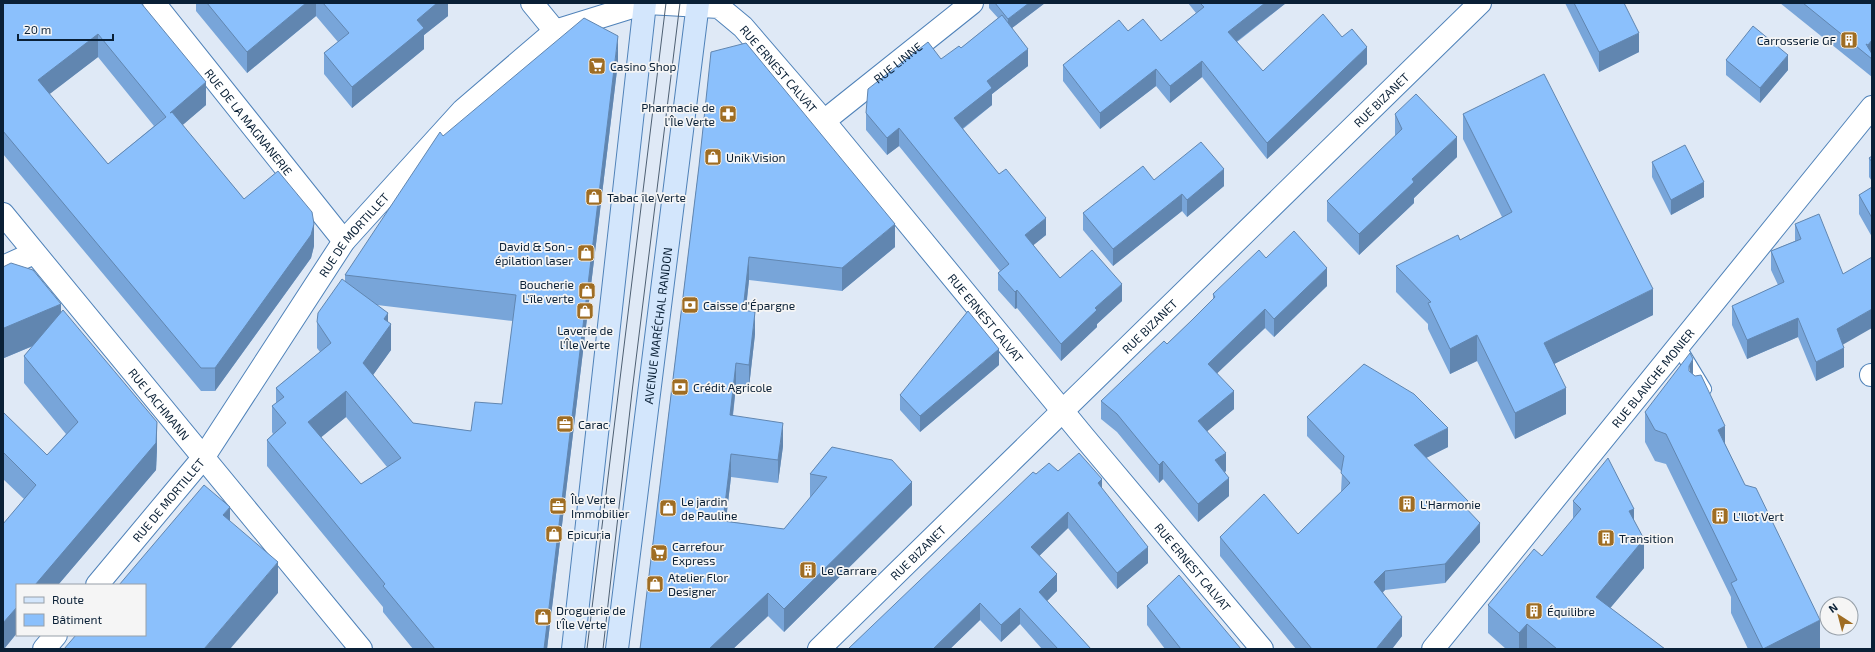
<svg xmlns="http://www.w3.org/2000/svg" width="1875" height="652" font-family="'Exo 2',sans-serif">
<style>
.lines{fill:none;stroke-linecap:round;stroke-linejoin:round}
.lane-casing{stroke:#4f82b9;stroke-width:16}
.street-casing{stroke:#4f82b9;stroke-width:24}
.secondary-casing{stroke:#4f82b9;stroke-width:24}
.lane{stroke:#fff;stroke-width:14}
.street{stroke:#fff;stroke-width:22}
.secondary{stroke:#d3e6fc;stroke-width:22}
.tram{stroke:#4e6073;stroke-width:1}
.wall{fill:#78a5d9;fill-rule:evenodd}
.shaded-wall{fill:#6186b0}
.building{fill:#8bc0fc;stroke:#6186b0;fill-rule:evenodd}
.labels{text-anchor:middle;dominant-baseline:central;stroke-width:3.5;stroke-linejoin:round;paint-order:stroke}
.poi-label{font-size:12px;fill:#0a2036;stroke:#f5f5f5;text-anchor:start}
.street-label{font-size:12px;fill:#0a2036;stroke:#f5f5f5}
</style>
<rect width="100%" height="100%" fill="#dfe9f6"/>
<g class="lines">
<defs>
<polyline id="lane" points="1678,346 1704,389 1701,392"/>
<g id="street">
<path id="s1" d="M154,3L344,241"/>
<polyline points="532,3 555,31"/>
<path id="s2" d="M824,121L972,3"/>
<path id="s3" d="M3,214L361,649"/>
<polyline points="3,267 34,253"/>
<polyline points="1871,375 1872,375"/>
<path id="s4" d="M97,585L203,458L344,241L463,110L555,31L645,3L666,4L719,7L743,27L824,121L1084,437L1262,649"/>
<polyline points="44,649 56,635"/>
<path id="s5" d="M819,649L1480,3"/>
<path id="s6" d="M1433,649L1872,107"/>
</g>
<g id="secondary">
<polyline points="573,649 645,3"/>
<path id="s7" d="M617,649L698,3"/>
</g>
</defs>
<!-- lane casing -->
<use href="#lane" class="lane-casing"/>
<!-- street casing -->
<use href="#street" class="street-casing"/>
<!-- secondary casing -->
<use href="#secondary" class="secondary-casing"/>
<!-- lane -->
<use href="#lane" class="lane"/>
<!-- street -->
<use href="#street" class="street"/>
<!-- secondary -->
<use href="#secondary" class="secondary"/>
<!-- tram -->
<g class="tram">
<polyline points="587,649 666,3"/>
<polyline points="603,649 632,392 680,3"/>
</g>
</g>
<!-- wall -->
<g class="wall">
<path d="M141,3L206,105L182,125L244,199L314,246L311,258L215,391H201L3,154V5ZM98,57L154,126L108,164L49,94Z"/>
<polygon points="196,3 448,3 448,16 424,35 424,49 352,108 324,74 324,53 338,42 316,16 247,73 196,11"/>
<polygon points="989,3 1045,3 1012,28 1028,66 992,94 992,105 963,129 1046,235 1033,245 1060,278 1122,301 1097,324 1097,327 1061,361 1017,308 1015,309 998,290 998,273 1000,271 899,146 887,155 866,130 866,113 941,59 961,48 998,18 989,8"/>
<polygon points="1188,3 1286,3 1237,42 1263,71 1342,37 1367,64 1267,159 1202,77 1170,103 1156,86 1100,129 1063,81 1063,65 1128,31 1161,41 1196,13"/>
<polygon points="1565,3 1624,3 1639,52 1599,72"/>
<polygon points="1780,3 1872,3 1872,77"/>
<polygon points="1726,60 1788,70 1760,103 1726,75"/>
<path d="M618,62L547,649H413L383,612V607L267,466V440L273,434L272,432V406L276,403V388L320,352L317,348V322L345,281V275L443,136ZM377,305L513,321L502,404L471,431L413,423L373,375L391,350L388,322ZM346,417L387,467L361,484L321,437Z"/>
<polygon points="1395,114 1457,157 1414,198 1414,203 1359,255 1327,221 1327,201 1395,136"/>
<polygon points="1463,114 1653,315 1554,364 1566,414 1515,439 1477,361 1450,374 1428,329 1428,324 1396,292 1396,266 1460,240 1502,217 1463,139"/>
<polygon points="1872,156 1872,237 1859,214 1859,195 1872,188 1872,181 1869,177 1869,158"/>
<polygon points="1652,162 1704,197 1671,215 1652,177"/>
<polygon points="699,166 895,247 842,291 749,280 746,310 755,334 749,387 736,386 733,416 783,446 778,483 731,477 726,521 784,529 811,497 810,497 810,474 832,447 912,505 784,632 768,616 733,649 640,649"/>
<polygon points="1154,180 1224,186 1187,217 1182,211 1113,266 1083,230 1083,213"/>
<polygon points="1795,224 1843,274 1843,345 1844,367 1816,381 1798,337 1747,359 1732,325 1732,306 1778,285 1771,270 1771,251 1795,241"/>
<polygon points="1266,258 1327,286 1274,337 1265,328 1217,373 1234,409 1207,431 1226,471 1225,472 1229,496 1198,522 1163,479 1159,483 1117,432 1101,419 1101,401 1167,344 1213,300 1213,294"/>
<polygon points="3,267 61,313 157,449 156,470 58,585 17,585 17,633 4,649 3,649 12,514 24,499 3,479 3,412 47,455 66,434 24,383 24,356 33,346 4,358 3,358"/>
<polygon points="999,365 920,432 900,410 900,395"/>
<polygon points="1693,374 1725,444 1820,649 1748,649 1731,613 1731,597 1666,464 1655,461 1645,442 1645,412"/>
<polygon points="1307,417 1448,447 1426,458 1468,511 1480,542 1445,583 1385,590 1383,592 1402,636 1392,649 1296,649 1220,556 1220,537 1298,534 1341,492 1342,472 1307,436"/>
<polygon points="1058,471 1148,563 1117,589 1068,528 1039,556 1057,591 1047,601 1091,649 1042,649 1020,624 1001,642 980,620 950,649 848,649 1036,474"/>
<polygon points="1573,501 1634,520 1644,568 1610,608 1665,649 1506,649 1488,633 1488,605 1542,556 1573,519"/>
<polygon points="1147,606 1241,649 1165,649 1147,625"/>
</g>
<!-- shaded-wall -->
<g class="shaded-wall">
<polygon points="306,3 316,3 316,16 247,73 247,52"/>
<polygon points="437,3 448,3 448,16 424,35 424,49 352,108 352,87 417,20"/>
<polygon points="1029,3 1045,3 1008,31 1008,19"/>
<polygon points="1265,3 1286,3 1228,48 1228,32"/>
<polygon points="1639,33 1639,52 1599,72 1599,52"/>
<polygon points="98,34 98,57 38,103 38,80"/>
<polygon points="618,36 618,62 547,649 544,649"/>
<polygon points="1872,40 1872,58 1868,55 1868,45"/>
<polygon points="1367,47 1367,64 1267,159 1267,143"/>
<polygon points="1028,49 1028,66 992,94 992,105 954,135 954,118 987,81"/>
<polygon points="1788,55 1788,70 1760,103 1760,88"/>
<polygon points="1202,61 1202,77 1170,103 1170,86"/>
<polygon points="1156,69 1156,86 1100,129 1100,113"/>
<polygon points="206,82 206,105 170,136 170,113"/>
<polygon points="899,128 899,146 887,155 887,138"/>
<polygon points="1457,137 1457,157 1414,198 1414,203 1359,255 1359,234 1412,179"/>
<polygon points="1224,169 1224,186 1187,217 1187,200"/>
<polygon points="1704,182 1704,197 1671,215 1671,200"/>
<polygon points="1182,194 1182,211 1113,266 1113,249"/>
<polygon points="1046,218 1046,235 1025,252 1025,235"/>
<polygon points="314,224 314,246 311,258 215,391 215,368"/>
<polygon points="895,224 895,247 842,291 842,268"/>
<polygon points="749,257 749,280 743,333 743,310"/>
<polygon points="1327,268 1327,286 1274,337 1274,319"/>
<polygon points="1122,284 1122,301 1097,324 1097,327 1061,361 1061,344 1095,308"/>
<polygon points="1653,289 1653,315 1544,369 1544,343"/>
<polygon points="1017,290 1017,308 1015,309 1015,292"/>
<polygon points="61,304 61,334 4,358 4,328"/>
<polygon points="1265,309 1265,328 1208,382 1208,364"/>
<polygon points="1872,309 1872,328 1837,348 1837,329"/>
<polygon points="755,312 755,334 749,387 749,365"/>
<polygon points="388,313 388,328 391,324 391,350 363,389 363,363 384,319"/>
<polygon points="1798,318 1798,337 1747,359 1747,340"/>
<polygon points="1477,335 1477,361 1450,374 1450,349"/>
<polygon points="1844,348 1844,367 1816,381 1816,362"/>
<polygon points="999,349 999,365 920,432 920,416"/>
<polygon points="1693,359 1693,390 1689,366"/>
<polygon points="736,363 736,386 730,438 730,415"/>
<polygon points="1566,388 1566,414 1515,439 1515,413"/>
<polygon points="346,391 346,417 308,448 308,422"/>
<polygon points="1234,391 1234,409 1198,439 1198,421"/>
<polygon points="157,422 157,449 156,470 58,585 35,585"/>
<polygon points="783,423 783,446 778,483 778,460"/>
<polygon points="1725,426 1725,457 1718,430"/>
<polygon points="1448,428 1448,447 1414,464 1414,445"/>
<polygon points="1226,453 1226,471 1215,478 1215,460"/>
<polygon points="731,454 731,477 723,544 723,521"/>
<polygon points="1163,461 1163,479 1159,483 1159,465"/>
<polygon points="1229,478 1229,496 1198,522 1198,504"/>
<polygon points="1102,479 1102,496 1098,483"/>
<polygon points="912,482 912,505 784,632 784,609"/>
<polygon points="1468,501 1468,520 1463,505"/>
<polygon points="230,507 230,538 223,515"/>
<polygon points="1634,509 1634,537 1629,511"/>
<polygon points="1068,512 1068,528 1031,564 1031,547"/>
<polygon points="1480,523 1480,542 1445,583 1445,564"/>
<polygon points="1644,539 1644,568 1596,625 1596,597"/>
<polygon points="1148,547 1148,563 1117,589 1117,573"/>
<polygon points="278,562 278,593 230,649 204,649"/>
<polygon points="1385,571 1385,590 1374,601 1374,582"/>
<polygon points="1057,574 1057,591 1039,609 1039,592"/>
<polygon points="768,593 768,616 733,649 709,649"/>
<polygon points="980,603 980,620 950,649 933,649"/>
<polygon points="17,607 17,633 4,649 3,649 3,623"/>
<polygon points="1020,608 1020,624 1001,642 1001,625"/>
<polygon points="1402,617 1402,636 1392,649 1376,649"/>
<polygon points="1820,620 1820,649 1763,649"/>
<polygon points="1527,624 1527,649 1519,649 1519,633"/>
</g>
<!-- building -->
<g class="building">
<path d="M5,3H141L206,82L170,113L172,112L244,199L278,171L312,212L314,224L311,235L215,368H201L3,131V5ZM98,34L166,117L108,164L38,80Z"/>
<polygon points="207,3 306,3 247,52"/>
<polygon points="323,3 437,3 417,20 424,28 352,87 324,53 349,33"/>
<polygon points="995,3 1029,3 1008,19"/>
<polygon points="1200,3 1265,3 1228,32 1263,71 1323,14 1342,37 1352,29 1367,47 1267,143 1202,61 1170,86 1156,69 1100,113 1063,65 1119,20 1128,31 1143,19 1161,41 1204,7"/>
<polygon points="1574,3 1624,3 1639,33 1599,52"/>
<polygon points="1803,3 1872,3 1872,40 1868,45 1866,44 1872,54 1872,59"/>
<polygon points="1002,15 1028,49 987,81 992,88 954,118 999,174 1006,169 1046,218 1025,235 1060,278 1092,250 1122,284 1095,308 1097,310 1061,344 1017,290 1015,292 998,273 1009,264 899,128 887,138 866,113 868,89 928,42 941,59 959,46 961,48"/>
<path d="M584,18L618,36L544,649H435L383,586L385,584L267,440L286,423L272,406L284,397L276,388L331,343L317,322L318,313L342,279L388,313L384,319L391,324L363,363L413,423L471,431L475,402L502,404L516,295L345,275L440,132L443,136ZM346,391L401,458L361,484L308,422Z"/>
<polygon points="1753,26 1788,55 1760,88 1726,60"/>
<polygon points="746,43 895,224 842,268 749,257 743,310 755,312 749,365 736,363 730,415 783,423 778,460 731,454 723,521 784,529 827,477 810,474 832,447 892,460 912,482 784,609 768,593 709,649 640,649 699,166 711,52"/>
<polygon points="1544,74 1653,289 1544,343 1566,388 1515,413 1477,335 1450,349 1428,303 1431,302 1396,266 1458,235 1460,240 1512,212 1463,114"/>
<polygon points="1416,94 1457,137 1412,179 1414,182 1359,234 1327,201 1402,129 1395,114"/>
<polygon points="1201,142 1224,169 1187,200 1182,194 1113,249 1083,213 1143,166 1154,180"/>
<polygon points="1685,145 1704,182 1671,200 1652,162"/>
<polygon points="1872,156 1872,162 1869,158"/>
<polygon points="1872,187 1872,218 1859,195"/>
<polygon points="1819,214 1843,274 1872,257 1872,309 1837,329 1844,348 1816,362 1798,318 1747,340 1732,306 1784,282 1771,251 1801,239 1795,224"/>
<polygon points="1294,231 1327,268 1274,319 1265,309 1208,364 1234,391 1198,421 1226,453 1215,460 1229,478 1198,504 1163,461 1159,465 1117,414 1101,401 1164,341 1167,344 1192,320 1215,297 1213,294 1259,250 1266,258"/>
<polygon points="11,263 33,270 61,304 4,328 3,327 3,267"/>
<polygon points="63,310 157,422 156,443 35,585 17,585 17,607 3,623 3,524 36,485 3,452 3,412 47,455 78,422 24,356"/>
<polygon points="968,311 999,349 920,416 900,395"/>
<polygon points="1690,353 1693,359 1689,366 1689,371 1695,376 1701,375 1725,426 1718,430 1745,485 1756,488 1820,620 1763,649 1731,583 1737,580 1666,434 1655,430 1645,412"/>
<polygon points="1364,364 1414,394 1448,428 1414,445 1468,501 1463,505 1480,523 1445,564 1385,571 1374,582 1402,617 1376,649 1312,649 1220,537 1264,494 1298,534 1350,483 1341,473 1344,456 1307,417"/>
<polygon points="1079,453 1102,479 1098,483 1148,547 1117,573 1068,512 1031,547 1057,574 1039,592 1091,649 1058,649 1020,608 1001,625 980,603 933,649 848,649 1033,472 1036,474 1049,463 1058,471"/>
<polygon points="1608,458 1634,509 1629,511 1644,539 1596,597 1665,649 1557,649 1527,624 1519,633 1488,605 1534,549 1542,556 1581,509 1573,501"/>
<polygon points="204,485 230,507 223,515 278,562 204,649 64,649 76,635 145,635 145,585 119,585"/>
<polygon points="1179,575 1241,649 1181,649 1147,606"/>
</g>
<!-- icons -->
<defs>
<symbol id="building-square" viewBox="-11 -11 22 22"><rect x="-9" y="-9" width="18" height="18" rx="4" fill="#9f6d23" stroke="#f5f5f5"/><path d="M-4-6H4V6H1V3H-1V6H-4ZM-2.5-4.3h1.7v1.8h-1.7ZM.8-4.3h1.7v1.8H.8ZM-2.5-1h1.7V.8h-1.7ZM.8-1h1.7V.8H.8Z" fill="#fff"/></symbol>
<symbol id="supermarket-square" viewBox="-11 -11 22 22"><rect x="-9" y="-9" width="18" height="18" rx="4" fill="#9f6d23" stroke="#f5f5f5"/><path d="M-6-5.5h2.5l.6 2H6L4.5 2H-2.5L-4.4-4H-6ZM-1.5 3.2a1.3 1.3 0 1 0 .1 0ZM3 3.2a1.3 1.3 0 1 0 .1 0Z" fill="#fff"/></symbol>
<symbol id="pharmacy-square" viewBox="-11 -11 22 22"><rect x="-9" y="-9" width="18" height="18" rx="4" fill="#9f6d23" stroke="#f5f5f5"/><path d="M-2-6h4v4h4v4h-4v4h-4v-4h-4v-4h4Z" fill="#fff"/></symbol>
<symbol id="shop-square" viewBox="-11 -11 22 22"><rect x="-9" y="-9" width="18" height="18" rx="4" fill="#9f6d23" stroke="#f5f5f5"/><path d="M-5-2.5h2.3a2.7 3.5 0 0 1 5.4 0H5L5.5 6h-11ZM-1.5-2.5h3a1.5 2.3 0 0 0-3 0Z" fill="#fff"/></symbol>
<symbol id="bank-square" viewBox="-11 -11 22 22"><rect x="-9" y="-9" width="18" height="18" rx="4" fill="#9f6d23" stroke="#f5f5f5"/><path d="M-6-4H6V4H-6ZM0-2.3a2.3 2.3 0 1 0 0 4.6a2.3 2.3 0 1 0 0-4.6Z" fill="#fff"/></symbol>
<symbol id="office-square" viewBox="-11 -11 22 22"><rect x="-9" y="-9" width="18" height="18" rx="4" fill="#9f6d23" stroke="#f5f5f5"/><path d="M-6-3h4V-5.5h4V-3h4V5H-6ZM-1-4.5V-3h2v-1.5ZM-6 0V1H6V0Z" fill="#fff"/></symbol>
</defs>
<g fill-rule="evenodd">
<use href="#building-square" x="1839" y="30" width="20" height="20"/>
<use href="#supermarket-square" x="587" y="56" width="20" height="20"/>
<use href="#pharmacy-square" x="718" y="104" width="20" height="20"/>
<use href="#shop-square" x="703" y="147" width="20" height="20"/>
<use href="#shop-square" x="584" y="187" width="20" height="20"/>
<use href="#shop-square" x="576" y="243" width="20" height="20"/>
<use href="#shop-square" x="577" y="281" width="20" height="20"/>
<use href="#bank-square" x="680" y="295" width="20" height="20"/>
<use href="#shop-square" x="575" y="301" width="20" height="20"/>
<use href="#bank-square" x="670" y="377" width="20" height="20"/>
<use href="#office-square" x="555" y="414" width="20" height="20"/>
<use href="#building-square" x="1397" y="494" width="20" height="20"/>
<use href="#office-square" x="548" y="496" width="20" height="20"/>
<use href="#shop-square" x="658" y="498" width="20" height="20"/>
<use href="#building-square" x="1710" y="506" width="20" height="20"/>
<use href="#shop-square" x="544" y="524" width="20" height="20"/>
<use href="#building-square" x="1596" y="528" width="20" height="20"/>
<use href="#supermarket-square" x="649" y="543" width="20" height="20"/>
<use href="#building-square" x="798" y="560" width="20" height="20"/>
<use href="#shop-square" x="645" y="574" width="20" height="20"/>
<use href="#building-square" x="1524" y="601" width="20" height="20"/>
<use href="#shop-square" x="533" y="607" width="20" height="20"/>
</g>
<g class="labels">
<!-- poi labels -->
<g class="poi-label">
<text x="1836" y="40" text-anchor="end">Carrosserie GF</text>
<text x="610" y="66">Casino Shop</text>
<text x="715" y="107" text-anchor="end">Pharmacie de<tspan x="715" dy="14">l'Île Verte</tspan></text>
<text x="726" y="157">Unik Vision</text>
<text x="607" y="197">Tabac île Verte</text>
<text x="573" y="246" text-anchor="end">David &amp; Son -<tspan x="573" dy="14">épilation laser</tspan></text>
<text x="574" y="284" text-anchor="end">Boucherie<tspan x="574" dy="14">L'île verte</tspan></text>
<text x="703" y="305">Caisse d'Épargne</text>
<text x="585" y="330" text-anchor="middle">Laverie de<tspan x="585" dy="14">l'Île Verte</tspan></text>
<text x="693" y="387">Crédit Agricole</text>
<text x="578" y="424">Carac</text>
<text x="571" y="499">Île Verte<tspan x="571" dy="14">Immobilier</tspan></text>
<text x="681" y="501">Le jardin<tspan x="681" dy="14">de Pauline</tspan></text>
<text x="1420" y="504">L'Harmonie</text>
<text x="1733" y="516">L'Ilot Vert</text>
<text x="567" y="534">Epicuria</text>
<text x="1619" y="538">Transition</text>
<text x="672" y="546">Carrefour<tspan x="672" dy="14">Express</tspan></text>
<text x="821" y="570">Le Carrare</text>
<text x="668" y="577">Atelier Flor<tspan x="668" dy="14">Designer</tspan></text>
<text x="556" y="610">Droguerie de<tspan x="556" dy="14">l'Île Verte</tspan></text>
<text x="1547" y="611">Équilibre</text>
</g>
<!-- street labels -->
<g class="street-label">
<text stroke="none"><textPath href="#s2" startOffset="94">RUE LINNE</textPath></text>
<text stroke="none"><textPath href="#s4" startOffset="977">RUE ERNEST CALVAT</textPath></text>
<text stroke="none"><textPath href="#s5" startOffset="786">RUE BIZANET</textPath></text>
<text stroke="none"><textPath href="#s1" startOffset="152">RUE DE LA MAGNANERIE</textPath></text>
<text stroke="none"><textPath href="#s4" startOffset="435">RUE DE MORTILLET</textPath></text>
<text stroke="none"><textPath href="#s4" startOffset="1301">RUE ERNEST CALVAT</textPath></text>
<text stroke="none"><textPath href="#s7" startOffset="326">AVENUE MARÉCHAL RANDON</textPath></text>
<text stroke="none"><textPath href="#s5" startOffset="462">RUE BIZANET</textPath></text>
<text stroke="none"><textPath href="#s6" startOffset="349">RUE BLANCHE MONIER</textPath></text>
<text stroke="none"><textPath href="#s3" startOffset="246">RUE LACHMANN</textPath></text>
<text stroke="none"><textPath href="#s4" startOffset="111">RUE DE MORTILLET</textPath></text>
<text stroke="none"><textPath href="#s5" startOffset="138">RUE BIZANET</textPath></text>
<text stroke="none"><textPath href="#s4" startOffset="1625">RUE ERNEST CALVAT</textPath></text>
</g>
</g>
<!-- border -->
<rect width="1875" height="652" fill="none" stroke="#0a2036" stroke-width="8"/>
<!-- legend -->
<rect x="16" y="584" width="130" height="52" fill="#f5f5f5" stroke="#97a0a9"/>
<rect x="24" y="597" width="20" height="6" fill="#d3e6fc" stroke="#97a0a9"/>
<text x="52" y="604" font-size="12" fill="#0a2036">Route</text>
<rect x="24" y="614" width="20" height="12" fill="#8bc0fc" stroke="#97a0a9"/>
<text x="52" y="624" font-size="12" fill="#0a2036">Bâtiment</text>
<!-- north arrow -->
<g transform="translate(1839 616) rotate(324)"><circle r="19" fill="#f5f5f5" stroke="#97a0a9"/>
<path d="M0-3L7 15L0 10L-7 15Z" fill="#9f6d23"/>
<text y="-6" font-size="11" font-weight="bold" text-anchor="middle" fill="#0a2036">N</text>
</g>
<!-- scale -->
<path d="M18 34v6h95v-6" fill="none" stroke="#0a2036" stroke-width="2"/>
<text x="24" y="34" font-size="12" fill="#0a2036" stroke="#f5f5f5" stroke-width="3" paint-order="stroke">20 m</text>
</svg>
